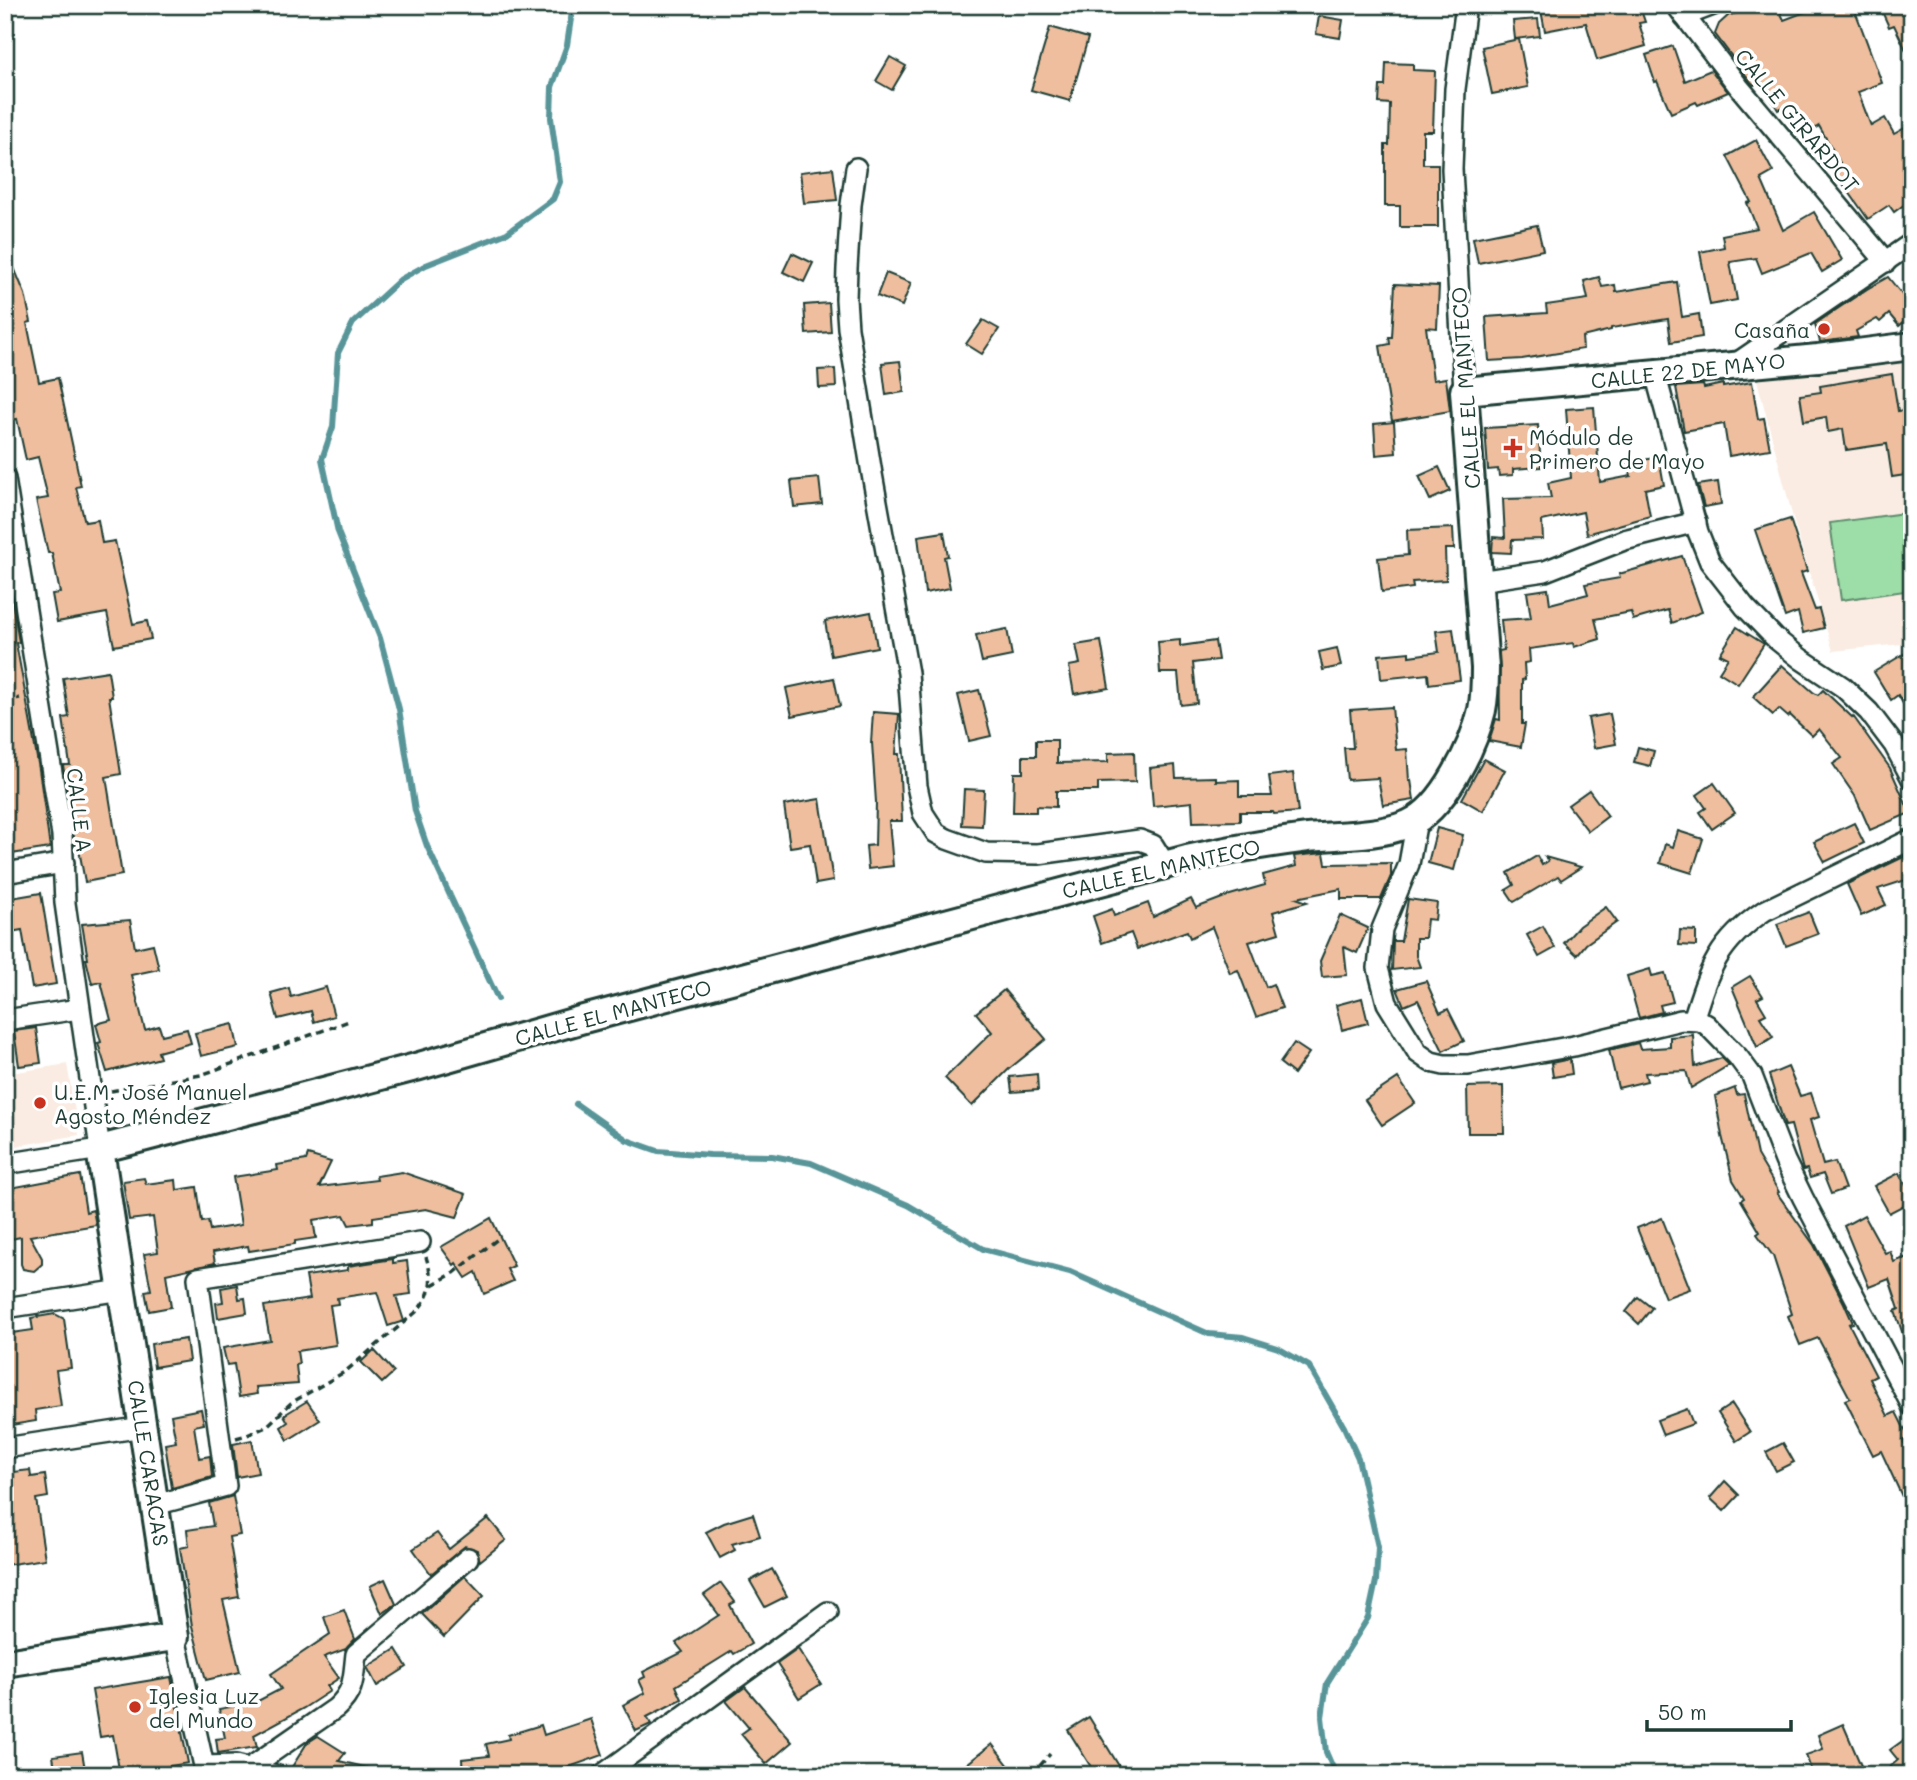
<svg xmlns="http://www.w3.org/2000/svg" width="1917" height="1780" font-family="Mali,sans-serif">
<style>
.built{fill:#faece2}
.green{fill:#9ddda7;stroke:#5e8d6e;stroke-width:2}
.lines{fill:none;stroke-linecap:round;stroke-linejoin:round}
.stream{stroke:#599599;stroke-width:6}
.building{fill:#eebe9e;stroke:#1f3d34;stroke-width:2}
.street-casing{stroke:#1f3d34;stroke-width:24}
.secondary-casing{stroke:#1f3d34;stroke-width:32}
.path{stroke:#1f3d34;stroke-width:3.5;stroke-dasharray:7 5;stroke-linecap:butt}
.street{stroke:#fff;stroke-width:19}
.secondary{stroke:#fff;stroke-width:26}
.poi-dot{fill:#c8321e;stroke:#fff;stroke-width:2.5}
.labels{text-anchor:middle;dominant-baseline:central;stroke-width:7;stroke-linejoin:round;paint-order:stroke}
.street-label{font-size:21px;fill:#1f3d34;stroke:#fff}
.poi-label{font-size:21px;fill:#1f3d34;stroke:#fff;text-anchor:start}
</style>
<rect width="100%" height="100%" fill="#fff"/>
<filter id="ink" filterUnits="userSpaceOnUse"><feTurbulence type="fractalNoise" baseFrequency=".0143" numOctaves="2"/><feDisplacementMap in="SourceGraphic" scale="14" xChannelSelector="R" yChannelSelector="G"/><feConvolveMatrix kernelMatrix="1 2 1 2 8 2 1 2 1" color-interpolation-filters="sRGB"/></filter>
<g filter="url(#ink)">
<!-- built -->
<g class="built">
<polygon points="1912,362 1912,643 1833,651 1794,522 1757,380"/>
<polygon points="67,1064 79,1135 5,1148 5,1074"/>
</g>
<!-- green -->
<polygon class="green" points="1912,512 1912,590 1841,600 1830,523"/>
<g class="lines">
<!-- stream -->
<g class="stream">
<polyline points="498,999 427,846 415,811 399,709 380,638 338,532 322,459 333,427 338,353 353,323 401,279 426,265 507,233 553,199 560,182 551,118 552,87 567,45 573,5"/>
<polyline points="576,1104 627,1140 658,1151 710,1155 772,1156 811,1163 908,1205 983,1249 1070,1272 1209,1334 1243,1337 1278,1348 1309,1366 1344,1427 1358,1458 1378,1547 1376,1581 1368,1618 1327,1683 1322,1717 1326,1752 1336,1775"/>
</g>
</g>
<!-- building -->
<g class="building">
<polygon points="1540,5 1620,5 1620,13 1640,7 1645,22 1639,23 1646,46 1597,60 1586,23 1545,31"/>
<polygon points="1777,5 1784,20 1823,5 1853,5 1882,83 1858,92 1871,126 1885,118 1894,134 1912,124 1912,199 1894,212 1889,205 1868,219 1832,168 1840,163 1819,126 1804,135 1791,112 1786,116 1781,108 1778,110 1761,81 1754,85 1751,82 1715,34 1719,24 1729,15 1758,8 1760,12"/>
<polygon points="1879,5 1912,5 1912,63 1894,25 1889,27"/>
<polygon points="1319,16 1343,20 1340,38 1316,34"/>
<polygon points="1538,19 1540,36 1515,39 1513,21"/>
<polygon points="1050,27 1088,38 1070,101 1031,90"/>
<polygon points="1519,39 1528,87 1492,94 1482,47"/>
<polygon points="1673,46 1685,81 1711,70 1728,92 1698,105 1696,102 1671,113 1657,81 1655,82 1646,55"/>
<polygon points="890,57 906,66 892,90 876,81"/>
<polygon points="1386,63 1413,64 1413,70 1435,71 1433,131 1423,131 1423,164 1438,164 1438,227 1400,227 1400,206 1385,206 1385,145 1389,145 1390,104 1379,103 1380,86 1385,86"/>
<polygon points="1756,140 1773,172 1761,179 1783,230 1814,212 1842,260 1822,272 1811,253 1762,273 1756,258 1730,262 1737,300 1710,305 1700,252 1724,247 1722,235 1757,228 1747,203 1751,202 1727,156"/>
<polygon points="833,168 837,200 804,203 800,172"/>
<polygon points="1537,225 1543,250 1478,263 1473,238"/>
<polygon points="5,246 25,294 31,322 27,323 39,382 58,378 81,486 76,487 85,522 98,520 102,543 115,541 133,624 147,621 151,639 114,646 107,613 57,622 52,594 60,593 52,553 48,553 36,500 48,498 38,457 26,460 17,419 5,421 5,402 11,401 5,376"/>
<polygon points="792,253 813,263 804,282 783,272"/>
<polygon points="886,273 911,283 902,306 877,296"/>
<polygon points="1599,277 1602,287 1615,285 1616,292 1677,282 1682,317 1699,314 1702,337 1671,342 1668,319 1611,328 1611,330 1582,337 1583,349 1522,359 1489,361 1486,317 1547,313 1546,305 1588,299 1584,281"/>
<polygon points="1888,277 1912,307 1912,315 1899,326 1889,314 1880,322 1877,319 1856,331 1858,337 1820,342 1815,324 1867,289"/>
<polygon points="1395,284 1439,286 1437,328 1426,327 1433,380 1446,378 1450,411 1392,421 1380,346 1390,344 1389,337 1392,337"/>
<polygon points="829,303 831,332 806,334 804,305"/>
<polygon points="983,320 999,329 982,354 966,344"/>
<polygon points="900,361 904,392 886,395 882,363"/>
<polygon points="835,369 836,387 819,388 818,370"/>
<polygon points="1892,374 1898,411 1912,409 1912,474 1892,477 1887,444 1846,450 1843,429 1828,432 1826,417 1804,421 1800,395 1821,392 1820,386"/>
<polygon points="1752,382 1758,419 1764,418 1770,449 1729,456 1724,424 1684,431 1676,387 1703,385 1704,388 1723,384 1723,387"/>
<polygon points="1594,407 1600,482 1631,476 1628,463 1659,457 1664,485 1645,489 1650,516 1587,534 1583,512 1542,521 1543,539 1512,540 1511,553 1492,552 1493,537 1505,538 1503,499 1551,498 1548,483 1571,478 1566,409"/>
<polygon points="1394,422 1396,453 1376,455 1374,424"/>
<polygon points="1538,425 1541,467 1513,469 1513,475 1499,476 1498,469 1488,470 1485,428"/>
<polygon points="1439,467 1450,491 1430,500 1419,476"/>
<polygon points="819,478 822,504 794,507 791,481"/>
<polygon points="1718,482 1721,504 1704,507 1698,485"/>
<polygon points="1790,519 1807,571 1801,573 1815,610 1819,609 1824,628 1803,633 1798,612 1785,617 1755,530"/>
<polygon points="1453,528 1454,549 1445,549 1446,580 1412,582 1413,588 1382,592 1378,558 1408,555 1407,530"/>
<polygon points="944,532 948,556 944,557 950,588 925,593 918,536"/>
<polygon points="1682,556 1702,612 1672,623 1668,610 1633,620 1631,612 1595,619 1600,639 1574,647 1573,643 1529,649 1530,662 1524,663 1525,679 1522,680 1522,724 1525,724 1521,747 1489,741 1496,719 1500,720 1499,651 1504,650 1501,620 1531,618 1527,592 1548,589 1550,604 1588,594 1585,584 1620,578 1619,574"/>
<polygon points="5,583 9,583 19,642 16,643 39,769 50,848 5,855"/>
<polygon points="871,612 877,647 831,656 825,621"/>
<polygon points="1737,627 1764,644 1738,684 1719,672 1728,658 1720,654"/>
<polygon points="1007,629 1012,656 982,662 976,635"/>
<polygon points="1453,629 1460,680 1429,684 1428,674 1381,679 1379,655 1409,652 1409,656 1439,652 1436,631"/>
<polygon points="1180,640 1180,646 1215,641 1218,660 1193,663 1197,703 1181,705 1178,673 1160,673 1158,642"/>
<polygon points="1101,641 1109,688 1074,694 1069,666 1080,664 1076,645"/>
<polygon points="1337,648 1341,666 1323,670 1319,652"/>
<polygon points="1912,649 1912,719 1898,695 1891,700 1874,672"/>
<polygon points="1782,665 1813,692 1818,695 1823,690 1852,717 1853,716 1890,768 1910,813 1870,830 1855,796 1833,764 1842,758 1819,729 1812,736 1790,715 1788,717 1779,709 1773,715 1753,697"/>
<polygon points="108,671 112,697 109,697 121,774 106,777 122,875 85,882 78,844 75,845 63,765 70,765 63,718 69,717 63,678"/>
<polygon points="834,678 840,706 792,716 786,688"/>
<polygon points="979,690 991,736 969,741 958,695"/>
<polygon points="1392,707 1396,750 1407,749 1409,781 1411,780 1414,800 1383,805 1378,778 1347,780 1344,748 1353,748 1350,710"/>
<polygon points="873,712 899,714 896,754 899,754 902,821 889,821 893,866 868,869 866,846 875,845 876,802 872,743 871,743"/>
<polygon points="1610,714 1616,744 1594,748 1588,718"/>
<polygon points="1036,740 1057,740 1057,763 1108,762 1108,753 1134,752 1135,782 1098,783 1098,791 1056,791 1056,807 1036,806 1036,812 1013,812 1014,773 1023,773 1023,756 1036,756"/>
<polygon points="1638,747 1654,751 1650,766 1634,762"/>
<polygon points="1484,759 1505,770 1483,811 1462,799"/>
<polygon points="1175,765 1176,778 1216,777 1216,781 1239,780 1239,796 1272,796 1269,776 1293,773 1298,812 1274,814 1273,812 1240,812 1240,821 1193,822 1192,802 1153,806 1150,768"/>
<polygon points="1714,783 1735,813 1712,829 1700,812 1706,808 1697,795"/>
<polygon points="964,789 984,790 982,826 962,825"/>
<polygon points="1589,790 1608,816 1588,831 1568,805"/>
<polygon points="820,799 833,881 816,884 810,844 790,847 784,805"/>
<polygon points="1854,823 1864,843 1825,862 1814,842"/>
<polygon points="1437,828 1463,835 1454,870 1428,863"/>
<polygon points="1678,831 1703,839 1692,873 1660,863 1665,844 1673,847"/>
<polygon points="1324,853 1326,864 1391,863 1391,876 1381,899 1341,899 1341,889 1296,898 1307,902 1273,912 1279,933 1249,942 1266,987 1273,984 1282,1008 1256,1017 1238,970 1230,973 1212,927 1190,938 1187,931 1137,949 1131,933 1102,943 1093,916 1112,909 1114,916 1148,903 1153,917 1191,899 1196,908 1230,895 1265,885 1263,875 1296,866 1294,856"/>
<polygon points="1912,853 1912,878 1878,889 1886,905 1861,916 1847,884"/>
<polygon points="1537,856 1542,865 1548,861 1545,857 1581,867 1561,880 1558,876 1514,902 1506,890 1514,885 1508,873"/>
<polygon points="41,893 56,984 32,988 22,930 5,933 5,899"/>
<polygon points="1408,899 1437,903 1435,920 1427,919 1425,938 1416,938 1416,956 1420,967 1392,970 1393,941 1401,941"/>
<polygon points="1606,907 1617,922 1586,944 1577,955 1564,943 1579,926"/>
<polygon points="1809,912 1818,934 1786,946 1777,924"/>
<polygon points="1340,915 1368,928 1357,953 1344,947 1347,975 1322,977 1320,961"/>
<polygon points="130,920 135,948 153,944 159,969 131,975 145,1030 159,1026 162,1035 187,1029 191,1043 158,1052 160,1058 107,1072 98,1043 101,1042 96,1024 111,1020 101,982 92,984 86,959 88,959 82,924"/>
<polygon points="1543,926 1555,948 1539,957 1527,935"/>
<polygon points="1680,930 1696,931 1696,946 1679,945"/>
<polygon points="1650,969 1652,976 1665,973 1673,1002 1660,1005 1662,1012 1639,1018 1627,976"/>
<polygon points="1750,976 1763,996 1757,999 1766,1014 1760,1017 1773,1037 1757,1047 1732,987"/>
<polygon points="1426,981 1440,1013 1448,1009 1464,1041 1443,1051 1418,1000 1404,1006 1397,989"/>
<polygon points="326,987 334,1016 314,1022 311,1011 278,1019 271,993 289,988 291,997"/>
<polygon points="1004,990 1046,1039 1009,1069 972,1106 945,1078 992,1032 976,1013"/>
<polygon points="1362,998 1368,1023 1342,1030 1336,1005"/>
<polygon points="233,1024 238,1047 201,1056 195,1033"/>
<polygon points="36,1028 41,1063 19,1066 14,1031"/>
<polygon points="1693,1035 1695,1067 1722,1058 1729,1065 1691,1088 1686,1071 1645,1073 1647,1081 1618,1088 1609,1050 1638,1043 1640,1049 1670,1047 1670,1037"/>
<polygon points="1294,1043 1309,1053 1294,1074 1280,1063"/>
<polygon points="1570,1059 1572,1074 1553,1077 1551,1063"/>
<polygon points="1788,1067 1800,1096 1811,1093 1819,1117 1810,1120 1823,1165 1835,1162 1845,1189 1831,1194 1823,1174 1810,1178 1807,1169 1803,1170 1791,1125 1785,1126 1769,1075"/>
<polygon points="1037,1074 1038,1090 1012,1092 1010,1077"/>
<polygon points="1398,1078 1415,1103 1382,1125 1365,1100"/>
<polygon points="1503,1086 1504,1133 1468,1133 1467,1087"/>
<polygon points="1735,1088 1737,1095 1744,1094 1757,1155 1779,1192 1777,1193 1814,1245 1844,1303 1853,1323 1849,1324 1876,1376 1870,1379 1888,1416 1896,1412 1909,1438 1903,1441 1912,1459 1912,1518 1881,1451 1873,1455 1845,1400 1850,1398 1818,1338 1800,1345 1788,1316 1792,1314 1773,1256 1757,1234 1760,1232 1741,1200 1744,1198 1733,1180 1722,1136 1715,1096"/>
<polygon points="308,1155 331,1162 319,1187 377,1180 376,1176 402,1172 466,1194 457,1217 426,1209 373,1217 373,1222 349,1225 344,1215 313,1220 316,1238 295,1241 295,1244 249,1251 248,1246 213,1252 215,1263 166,1274 171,1307 149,1311 145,1291 151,1290 144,1254 158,1252 153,1217 129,1220 123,1181 144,1178 146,1184 176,1180 177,1190 197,1187 202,1222 208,1221 210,1230 241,1225 233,1177 278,1170 277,1165 306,1160"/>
<polygon points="1899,1173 1912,1196 1912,1201 1889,1213 1874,1186"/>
<polygon points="80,1175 86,1212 93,1210 96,1225 30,1236 42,1258 42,1264 34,1271 23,1269 21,1264 21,1237 5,1240 5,1189"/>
<polygon points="1864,1215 1885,1253 1890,1251 1894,1262 1907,1257 1912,1267 1912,1352 1909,1352 1895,1311 1899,1309 1889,1279 1869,1287 1844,1226"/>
<polygon points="491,1218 514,1266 507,1269 513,1281 484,1294 476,1272 466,1278 456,1263 454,1265 441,1247"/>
<polygon points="1662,1218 1690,1289 1665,1298 1637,1228"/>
<polygon points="393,1259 393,1263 407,1261 411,1294 396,1296 404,1321 388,1326 377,1292 337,1298 338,1304 330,1305 336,1345 297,1351 299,1364 296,1365 298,1384 256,1387 257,1394 239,1397 234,1364 227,1365 223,1348 270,1340 264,1306 310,1299 306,1276 348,1270 348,1266"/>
<polygon points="237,1285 239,1299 245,1298 247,1313 218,1318 216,1303 223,1302 221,1288"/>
<polygon points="1638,1297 1652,1308 1639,1324 1626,1312"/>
<polygon points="55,1314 64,1319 71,1368 56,1370 61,1406 35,1410 36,1421 5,1426 5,1334 33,1330 31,1318"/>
<polygon points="186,1339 189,1361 154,1367 151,1344"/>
<polygon points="374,1350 394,1372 382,1383 361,1362"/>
<polygon points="307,1401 320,1420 288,1440 281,1427 288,1422 284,1415"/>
<polygon points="1732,1404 1750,1432 1736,1441 1718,1413"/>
<polygon points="201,1409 204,1424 194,1426 199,1458 210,1456 212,1477 172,1488 165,1444 176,1442 171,1415"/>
<polygon points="1687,1409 1693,1424 1663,1435 1657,1420"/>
<polygon points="252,1440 258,1473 237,1477 233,1444"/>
<polygon points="1783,1443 1794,1462 1776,1471 1766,1452"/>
<polygon points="30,1470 31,1477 45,1475 48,1497 36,1499 45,1559 5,1565 5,1473"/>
<polygon points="1725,1481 1739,1495 1724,1511 1710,1498"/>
<polygon points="233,1496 240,1535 229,1537 239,1597 223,1600 240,1672 206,1680 192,1626 180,1548 189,1546 187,1530 213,1526 209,1503"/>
<polygon points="753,1514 760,1536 732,1544 735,1550 720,1558 706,1532 724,1523"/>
<polygon points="488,1518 506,1540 480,1561 477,1550 465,1546 431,1574 413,1549 437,1533 449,1549"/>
<polygon points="772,1569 787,1596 765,1607 750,1581"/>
<polygon points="465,1576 484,1596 444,1637 422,1614"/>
<polygon points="385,1579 396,1604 382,1614 370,1586"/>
<polygon points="721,1583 735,1602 730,1605 751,1644 734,1654 732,1651 676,1686 682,1699 647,1717 651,1724 636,1731 623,1705 645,1693 639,1680 645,1677 643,1672 683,1652 676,1643 719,1615 704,1595"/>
<polygon points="344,1610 355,1639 346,1649 324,1657 339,1678 327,1686 330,1691 304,1708 254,1735 257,1747 218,1753 216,1739 225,1738 219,1709 256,1702 281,1689 271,1674 330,1634 324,1617"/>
<polygon points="396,1649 407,1667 377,1686 367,1667"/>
<polygon points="798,1649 821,1684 799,1698 777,1664"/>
<polygon points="171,1677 188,1763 120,1775 113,1735 100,1737 92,1690"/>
<polygon points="745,1687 792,1742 766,1764 741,1734 749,1728 726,1701"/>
<polygon points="1089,1717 1119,1766 1106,1775 1096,1775 1068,1730"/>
<polygon points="591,1719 603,1755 555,1772 556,1775 463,1775 462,1759 489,1756 486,1744 509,1739 508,1735 541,1725 544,1735"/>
<polygon points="1843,1724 1865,1775 1813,1775 1806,1755 1823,1749 1818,1735"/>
<polygon points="1912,1734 1912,1775 1881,1775 1898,1760 1890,1750"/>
<polygon points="318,1736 345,1753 339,1761 373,1769 373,1775 305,1775 292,1767 307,1743"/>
<polygon points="992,1744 1016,1775 953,1775"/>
<polygon points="82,1752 86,1775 56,1775 53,1756"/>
</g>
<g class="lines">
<defs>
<g id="street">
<polyline points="1676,5 1739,87 1886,262"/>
<polyline points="1684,16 1713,5"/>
<polyline points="856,168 851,205 847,268 846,299 848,328 872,474 908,673 917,786 923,813 936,833 947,839 986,853 1038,854 1140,840 1153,845 1165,864"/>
<polyline points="1734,365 1912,243"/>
<polyline points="1655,373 1698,532 1710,562 1745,607 1776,639 1801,659 1843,687 1869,712 1894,745 1912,779"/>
<polyline points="1464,391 1452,169 1455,89 1466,5"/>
<polyline points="5,479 62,835 65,903 100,1149 5,1164"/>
<polyline points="1479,581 1545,571 1624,540 1696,522"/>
<polyline points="1417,820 1409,864 1382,929 1378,968 1387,1003 1418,1053 1431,1062 1444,1065 1468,1065 1574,1046 1681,1020 1700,1021 1707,1025 1738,1057 1752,1076 1785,1161 1803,1198 1912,1406"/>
<polyline points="5,873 64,863"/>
<polyline points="5,1020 79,1009"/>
<path d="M1693,1020C1709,969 1718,942 1764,911L1912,839"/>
<polyline points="5,1308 122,1290"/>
<polyline points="5,1448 143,1427"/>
<polyline points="155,1505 226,1486 198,1278 420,1242"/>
<polyline points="175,1637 206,1775"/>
<polyline points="204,1766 236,1765 275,1775"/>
<path d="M251,1767L336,1708C355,1691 353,1678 356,1654L468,1558"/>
<polyline points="602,1775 828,1612"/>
</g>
<path id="secondary" d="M5,1663L175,1637L100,1149L416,1067L580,1020L1187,859C1228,850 1268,843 1308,838C1340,835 1378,836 1408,824C1443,810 1474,745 1482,710C1485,696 1485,682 1485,668L1464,391L1818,358L1912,346"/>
</defs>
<!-- street casing -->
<use href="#street" class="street-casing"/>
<!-- secondary casing -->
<use href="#secondary" class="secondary-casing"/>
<!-- path -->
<g class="path">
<polyline points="5,701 20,698"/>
<polyline points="111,1091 201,1075 349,1021"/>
<polyline points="432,1285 454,1273 499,1238"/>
<path d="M236,1438L247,1435L266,1427L291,1403L346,1371L415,1313C432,1295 434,1281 426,1257"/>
<polyline points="1032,1775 1050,1754"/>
</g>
<!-- street -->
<use href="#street" class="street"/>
<!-- secondary -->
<use href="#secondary" class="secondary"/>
</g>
</g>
<!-- markers -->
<g class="poi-dot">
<circle cx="1824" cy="329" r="7"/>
<path d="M1509.5 437.5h7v7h7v7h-7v7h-7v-7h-7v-7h7z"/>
<circle cx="40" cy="1103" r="7"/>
<circle cx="135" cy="1707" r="7"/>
</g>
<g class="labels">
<!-- street labels -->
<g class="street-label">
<text transform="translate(1798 120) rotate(50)">CALLE GIRARDOT</text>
<text transform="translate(1688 370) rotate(-6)">CALLE 22 DE MAYO</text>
<text transform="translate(1465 388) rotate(-94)">CALLE EL MANTECO</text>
<text transform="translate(80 810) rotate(83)">CALLE A</text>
<text transform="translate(1161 868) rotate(-13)">CALLE EL MANTECO</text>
<text transform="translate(613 1012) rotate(-15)">CALLE EL MANTECO</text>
<text transform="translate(149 1463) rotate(81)">CALLE CARACAS</text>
</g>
<!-- poi labels -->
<g class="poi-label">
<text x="1810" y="329" text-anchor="end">Casaña</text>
<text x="1529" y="436">Módulo de<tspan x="1529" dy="24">Primero de Mayo</tspan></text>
<text x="54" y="1091">U.E.M. José Manuel<tspan x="54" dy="24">Agosto Méndez</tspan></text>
<text x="149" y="1695">Iglesia Luz<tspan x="149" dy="24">del Mundo</tspan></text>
</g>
</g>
<!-- margin -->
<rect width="1917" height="1780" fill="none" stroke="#fff" stroke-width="28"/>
<rect x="14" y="14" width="1889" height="1752" fill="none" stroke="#1f3d34" stroke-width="2.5" filter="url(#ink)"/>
<!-- scale -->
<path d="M1647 1720v10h144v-10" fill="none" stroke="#1f3d34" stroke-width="3.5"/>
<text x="1658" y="1720" font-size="21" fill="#1f3d34" stroke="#ffffff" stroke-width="5" paint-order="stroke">50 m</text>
</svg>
